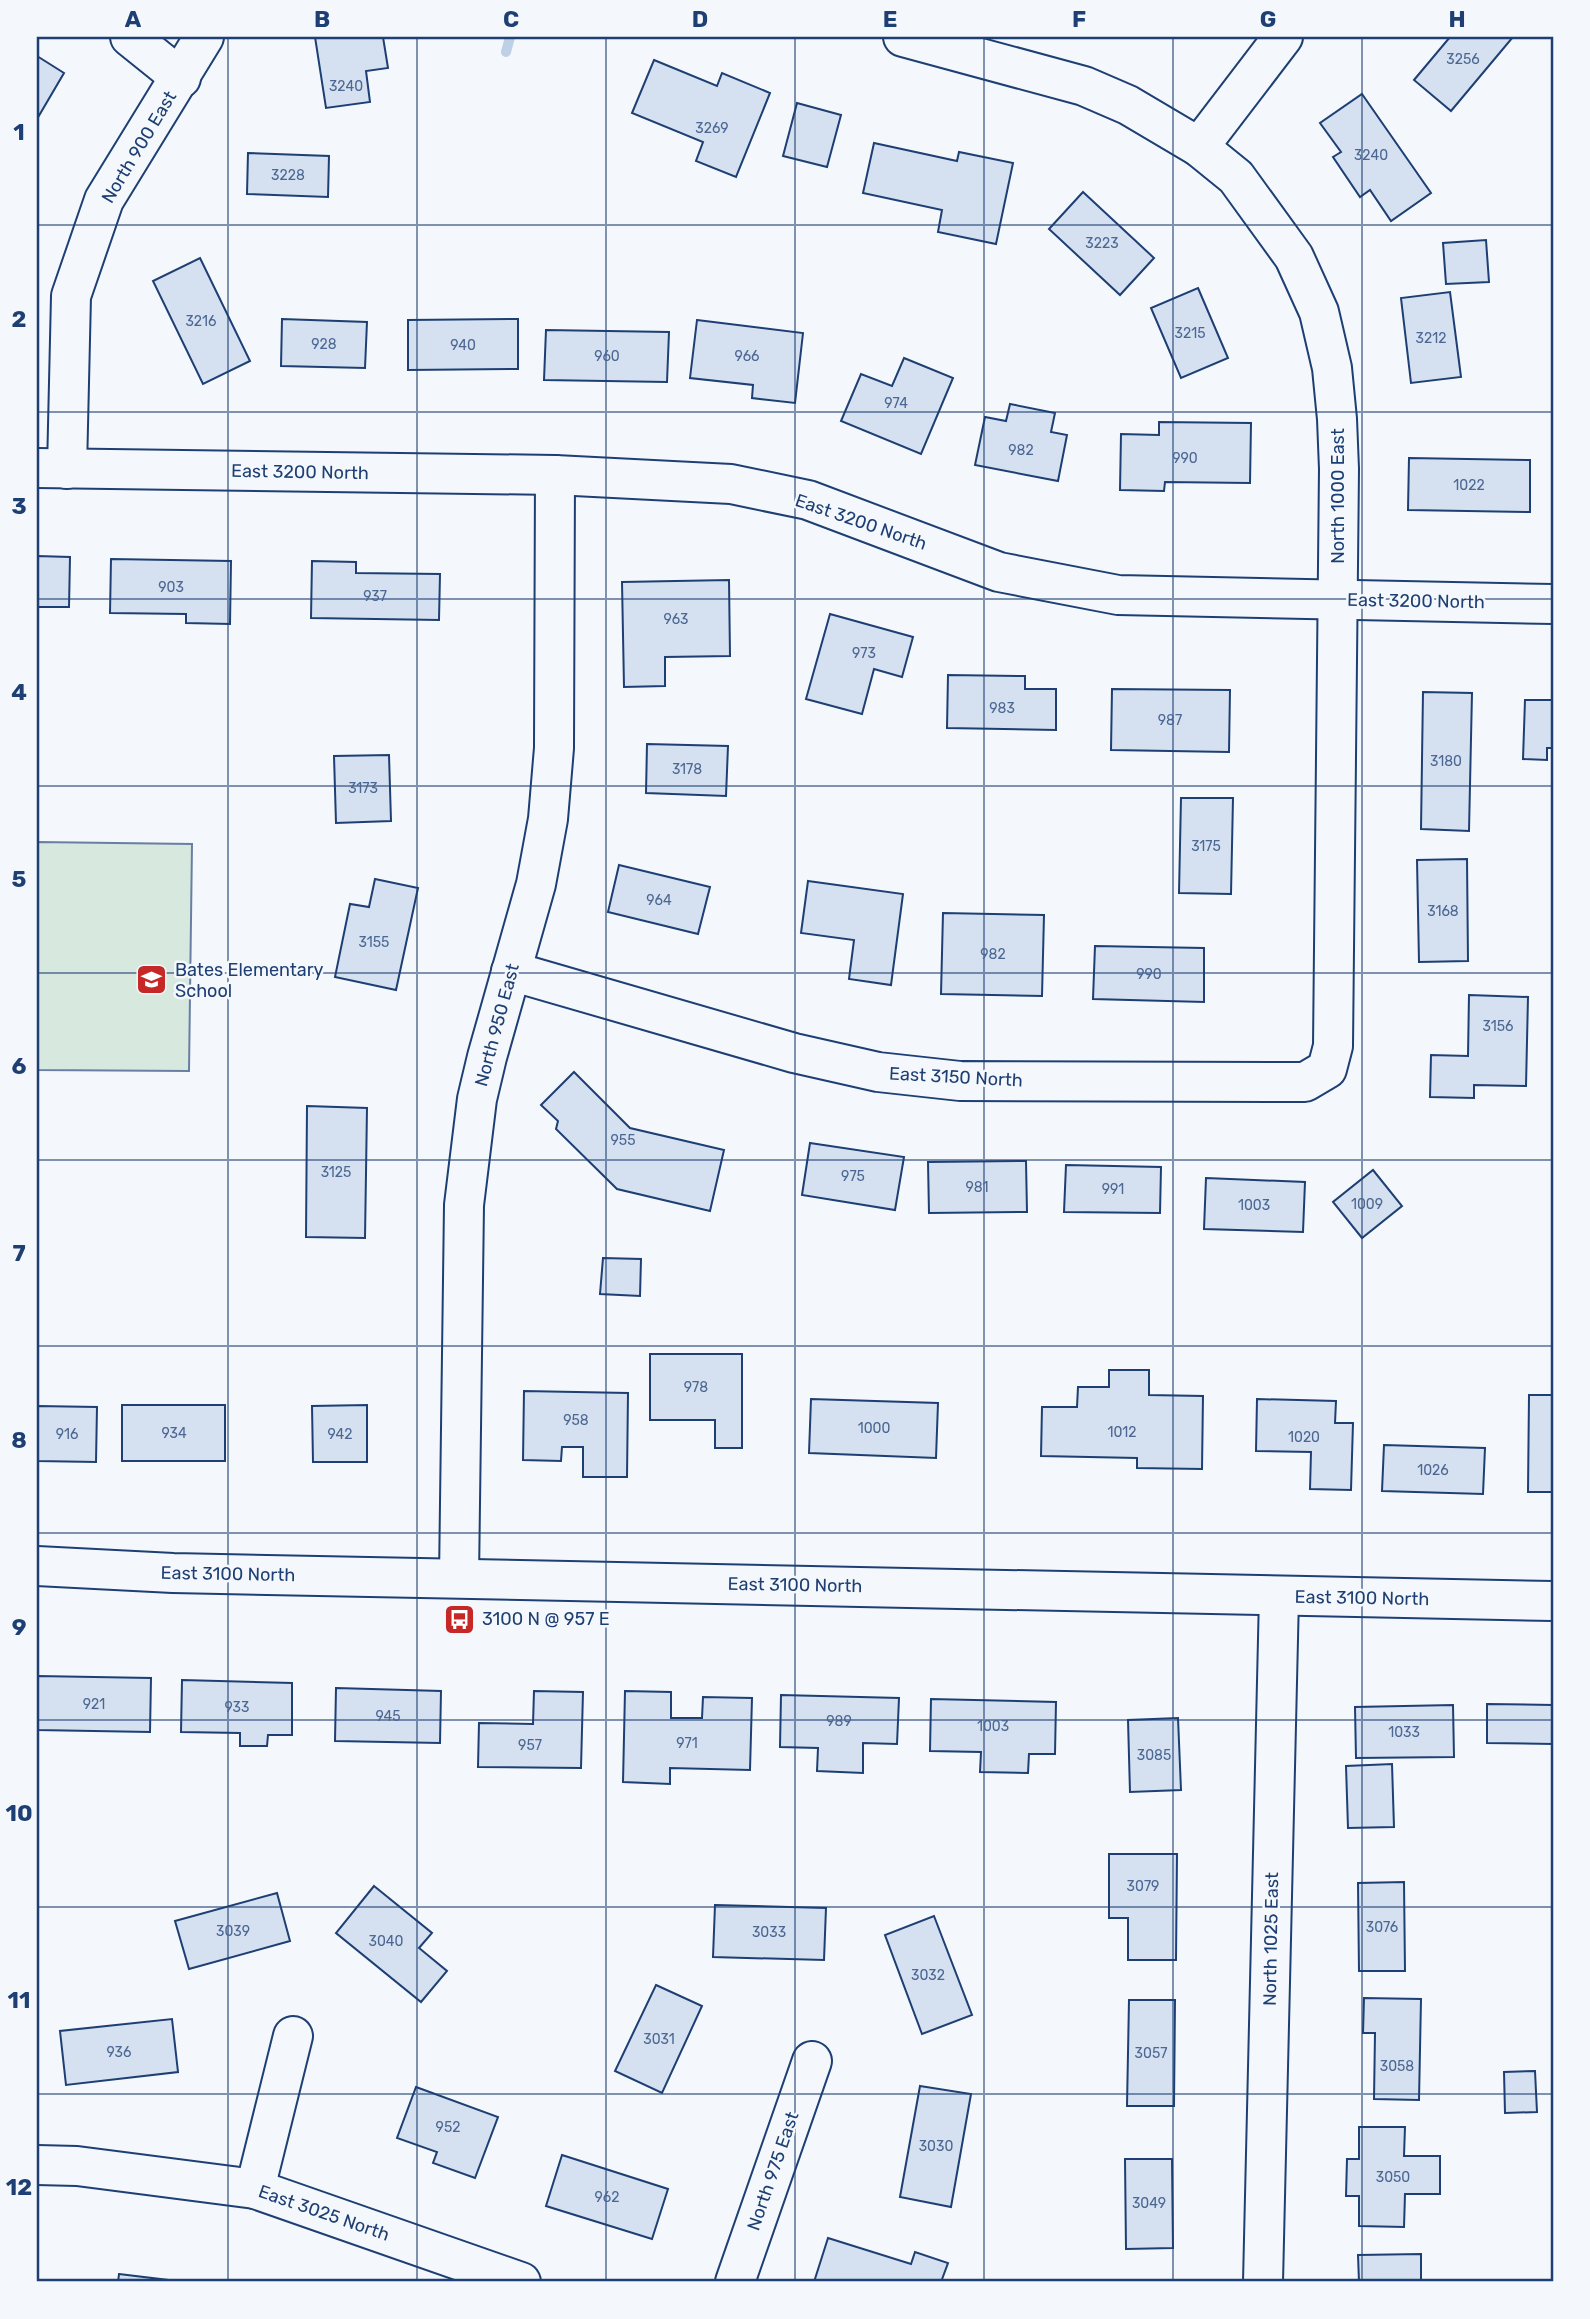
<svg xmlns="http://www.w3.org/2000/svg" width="1590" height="2319" font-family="Rubik,sans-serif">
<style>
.green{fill:#d7e8df;stroke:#687fa3;stroke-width:2}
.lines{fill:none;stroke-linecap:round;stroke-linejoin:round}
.stream{stroke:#bed0e5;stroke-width:10}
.building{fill:#d5e0f0;stroke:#1d3f73;stroke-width:2}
.minor-casing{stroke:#1d3f73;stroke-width:42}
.major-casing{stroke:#1d3f73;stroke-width:42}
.minor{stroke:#f4f7fb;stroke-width:38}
.major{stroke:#f4f7fb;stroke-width:38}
.grid{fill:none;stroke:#1d3f73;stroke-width:2;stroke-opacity:0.55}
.labels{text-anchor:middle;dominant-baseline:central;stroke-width:5;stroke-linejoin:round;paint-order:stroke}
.number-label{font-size:14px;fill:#4b6792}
.street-label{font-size:18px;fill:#1d3f73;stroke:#f4f7fb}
.poi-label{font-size:18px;fill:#1d3f73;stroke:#f4f7fb;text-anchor:start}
.neatline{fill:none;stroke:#1d3f73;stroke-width:2.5}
.grid-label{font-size:23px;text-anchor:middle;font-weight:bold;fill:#1d3f73}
</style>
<rect width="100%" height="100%" fill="#f4f7fb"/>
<!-- green -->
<polygon class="green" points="37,842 192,844 189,1071 37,1070"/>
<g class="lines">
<!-- stream -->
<polyline class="stream" points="506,52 510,37"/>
</g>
<!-- building -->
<g class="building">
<polygon points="315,37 383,37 388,68 366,71 370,102 326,108"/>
<polygon points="1450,37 1513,37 1451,111 1414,80"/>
<polygon points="37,56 64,73 37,119"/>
<polygon points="654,60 717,86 722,73 770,93 736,177 696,161 703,142 632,113"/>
<polygon points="1362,94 1431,193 1391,221 1370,190 1360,197 1333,157 1341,152 1320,123"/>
<polygon points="797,103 841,115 827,167 783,156"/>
<polygon points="874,143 957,161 959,152 1013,163 996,244 938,232 942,210 863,193"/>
<polygon points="248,153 329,156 328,197 247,194"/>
<polygon points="1083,192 1154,258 1120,295 1049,229"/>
<polygon points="1486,240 1489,282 1446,284 1443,243"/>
<polygon points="200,258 250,361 203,384 153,281"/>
<polygon points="1198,288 1228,358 1181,378 1151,308"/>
<polygon points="1450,292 1461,377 1411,383 1401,298"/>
<polygon points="282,319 367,322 365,368 281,366"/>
<polygon points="518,319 518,369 408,370 408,320"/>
<polygon points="697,320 803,333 795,403 752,398 753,385 690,378"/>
<polygon points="546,330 669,332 667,382 544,380"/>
<polygon points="904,358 953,378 921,454 841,421 861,374 892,386"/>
<polygon points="1010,404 1055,413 1051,432 1067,435 1058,481 975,465 985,417 1006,421"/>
<polygon points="1159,422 1251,423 1250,483 1165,482 1164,491 1120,490 1121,434 1159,435"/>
<polygon points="1409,458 1530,460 1530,512 1408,510"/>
<polygon points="37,556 70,557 69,607 37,607"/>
<polygon points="111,559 231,561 230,624 186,623 186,614 110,613"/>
<polygon points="312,561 356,562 356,573 440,574 439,620 311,618"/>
<polygon points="729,580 730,656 665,657 665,686 624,687 622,582"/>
<polygon points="830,614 913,637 902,677 874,669 862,714 806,699"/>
<polygon points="948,675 1025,676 1025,689 1056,689 1056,730 947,728"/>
<polygon points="1112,689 1230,690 1229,752 1111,750"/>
<polygon points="1423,692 1472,693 1469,831 1421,829"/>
<polygon points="1525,700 1553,700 1553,748 1547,748 1547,760 1523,759"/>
<polygon points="647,744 728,746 726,796 646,793"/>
<polygon points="389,755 391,821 336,823 334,756"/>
<polygon points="1181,798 1233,798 1231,894 1179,893"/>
<polygon points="1467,859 1468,961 1419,962 1417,860"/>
<polygon points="619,865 710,887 698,934 608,912"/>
<polygon points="375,879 418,888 396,990 335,977 350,904 369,907"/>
<polygon points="808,881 903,894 891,985 849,979 854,940 801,933"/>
<polygon points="943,913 1044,915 1042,996 941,994"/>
<polygon points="1095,946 1204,948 1204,1002 1093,999"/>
<polygon points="1469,995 1528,997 1526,1086 1474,1085 1474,1098 1430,1097 1431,1055 1468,1056"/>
<polygon points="574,1072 630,1128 724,1150 710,1211 617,1189 556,1129 558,1121 541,1105"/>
<polygon points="307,1106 367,1108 365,1238 306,1237"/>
<polygon points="810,1143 904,1157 895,1210 802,1195"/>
<polygon points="1026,1161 1027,1212 929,1213 928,1162"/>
<polygon points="1066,1165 1161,1167 1160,1213 1064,1212"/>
<polygon points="1373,1170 1402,1206 1362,1238 1333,1202"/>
<polygon points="1206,1178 1305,1182 1303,1232 1204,1229"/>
<polygon points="603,1258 641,1259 640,1296 600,1294"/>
<polygon points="650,1354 742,1354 742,1448 715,1448 715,1420 650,1420"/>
<polygon points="1109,1370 1149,1370 1149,1395 1203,1396 1202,1469 1137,1468 1137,1458 1041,1456 1042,1407 1077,1407 1078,1387 1109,1387"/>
<polygon points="524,1391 628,1393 627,1477 583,1477 583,1447 562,1447 561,1461 523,1460"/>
<polygon points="1529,1395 1553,1395 1553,1492 1528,1492"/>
<polygon points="811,1399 938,1403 936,1458 809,1453"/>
<polygon points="1257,1399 1336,1401 1335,1423 1353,1423 1351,1490 1310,1489 1311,1452 1256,1451"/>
<rect x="122" y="1405" width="103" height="56"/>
<polygon points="367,1405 367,1462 313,1462 312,1406"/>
<polygon points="37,1406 97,1407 96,1462 37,1461"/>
<polygon points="1384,1445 1485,1448 1483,1494 1382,1491"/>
<polygon points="37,1676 151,1678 150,1732 37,1730"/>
<polygon points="182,1680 292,1683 292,1735 268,1735 267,1746 240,1746 240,1733 181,1732"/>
<polygon points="336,1688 441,1691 440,1743 335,1741"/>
<polygon points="534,1691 583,1692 581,1768 478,1767 479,1723 533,1724"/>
<polygon points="625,1691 671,1692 671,1718 702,1718 703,1697 752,1698 750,1770 670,1768 670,1784 623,1782"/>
<polygon points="781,1695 899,1698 897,1744 863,1743 863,1773 817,1771 818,1748 780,1747"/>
<polygon points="931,1699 1056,1702 1055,1754 1029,1754 1028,1773 980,1772 981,1752 930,1751"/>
<polygon points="1487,1704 1553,1705 1553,1744 1487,1743"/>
<polygon points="1453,1705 1454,1757 1356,1758 1355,1707"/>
<polygon points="1178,1718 1181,1790 1130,1792 1128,1720"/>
<polygon points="1392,1764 1394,1827 1348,1828 1346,1766"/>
<polygon points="1109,1854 1177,1854 1176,1960 1128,1960 1128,1918 1109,1918"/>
<polygon points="1404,1882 1405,1971 1359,1971 1358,1883"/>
<polygon points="374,1886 432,1933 419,1948 447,1971 421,2002 336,1933"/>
<polygon points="277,1893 290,1941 189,1969 175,1921"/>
<polygon points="715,1905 826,1908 824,1960 713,1957"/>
<polygon points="934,1916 972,2015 922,2034 885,1935"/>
<polygon points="656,1985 702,2006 662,2093 615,2071"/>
<polygon points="1364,1998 1421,1999 1419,2100 1374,2099 1375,2033 1363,2033"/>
<polygon points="1129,2000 1175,2000 1174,2106 1127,2106"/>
<polygon points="172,2019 178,2072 66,2085 60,2031"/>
<polygon points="1535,2071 1537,2112 1505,2113 1504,2072"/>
<polygon points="920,2086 971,2094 951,2207 900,2197"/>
<polygon points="416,2087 498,2117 475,2178 433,2163 437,2152 397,2138"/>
<polygon points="1359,2127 1405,2127 1404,2156 1440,2156 1440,2194 1405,2194 1404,2227 1359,2226 1359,2196 1346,2196 1347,2159 1359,2159"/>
<polygon points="562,2155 668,2189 652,2239 546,2206"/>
<polygon points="1125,2159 1172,2159 1173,2248 1126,2249"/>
<polygon points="828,2238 911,2264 915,2252 948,2263 941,2282 814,2282"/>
<polygon points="1421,2254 1421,2282 1359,2282 1358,2255"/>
<polygon points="119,2274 168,2280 168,2282 118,2282"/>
</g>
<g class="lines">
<defs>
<g id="minor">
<polyline points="130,37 181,78"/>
<polyline points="1199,147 1283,37"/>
<polyline points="37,468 555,475 731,484 808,500 999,572 1118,595 1553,604"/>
<polyline points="67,469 71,296 104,200 204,37"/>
<polyline points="511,971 794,1053 878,1072 960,1081 1305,1082 1327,1069 1333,1046 1339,469 1337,419 1332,368 1319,312 1294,257 1236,177 1199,147 1128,105 1084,86 903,37"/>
<polyline points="459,1578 464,1205 477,1099 487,1057 536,884 548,819 554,748 555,475"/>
<polyline points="37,2165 77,2166 255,2189 521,2282"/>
<polyline points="255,2189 293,2036"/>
<polyline points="735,2282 812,2061"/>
<polyline points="1263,2282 1279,1596"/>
</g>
<polyline id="major" points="37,1566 173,1573 1553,1601"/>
</defs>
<!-- minor casing -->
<use href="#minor" class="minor-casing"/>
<!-- major casing -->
<use href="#major" class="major-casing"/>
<!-- minor -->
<use href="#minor" class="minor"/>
<!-- major -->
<use href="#major" class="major"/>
</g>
<!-- grid -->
<path class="grid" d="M228,37V2282M417,37V2282M606,37V2282M795,37V2282M984,37V2282M1173,37V2282M1362,37V2282M37,225H1553M37,412H1553M37,599H1553M37,786H1553M37,973H1553M37,1160H1553M37,1346H1553M37,1533H1553M37,1720H1553M37,1907H1553M37,2094H1553"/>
<!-- icons -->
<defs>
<symbol id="school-square" viewBox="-11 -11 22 22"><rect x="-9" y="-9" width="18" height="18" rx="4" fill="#c62828" stroke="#f4f7fb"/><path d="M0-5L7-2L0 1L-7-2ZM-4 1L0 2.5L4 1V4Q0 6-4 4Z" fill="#fff"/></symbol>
<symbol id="bus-square" viewBox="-11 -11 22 22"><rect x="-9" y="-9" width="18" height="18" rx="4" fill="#c62828" stroke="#f4f7fb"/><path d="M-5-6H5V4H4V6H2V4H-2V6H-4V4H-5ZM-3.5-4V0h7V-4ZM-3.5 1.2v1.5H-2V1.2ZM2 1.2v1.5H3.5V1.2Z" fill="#fff"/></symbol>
</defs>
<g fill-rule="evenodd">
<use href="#school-square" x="134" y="962" width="35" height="35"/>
<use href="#bus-square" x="442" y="1602" width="35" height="35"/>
</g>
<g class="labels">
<!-- number labels -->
<g class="number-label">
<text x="1463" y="59">3256</text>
<text x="346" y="86">3240</text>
<text x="712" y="128">3269</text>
<text x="1371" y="155">3240</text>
<text x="288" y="175">3228</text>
<text x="1102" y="243">3223</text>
<text x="201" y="321">3216</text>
<text x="1190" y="333">3215</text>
<text x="1431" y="338">3212</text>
<text x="324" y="344">928</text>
<text x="463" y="345">940</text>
<text x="607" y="356">960</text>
<text x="747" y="356">966</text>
<text x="896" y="403">974</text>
<text x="1021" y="450">982</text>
<text x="1185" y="458">990</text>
<text x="1469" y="485">1022</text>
<text x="171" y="587">903</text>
<text x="375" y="596">937</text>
<text x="676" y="619">963</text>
<text x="864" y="653">973</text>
<text x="1002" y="708">983</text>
<text x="1170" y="720">987</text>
<text x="1446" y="761">3180</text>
<text x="687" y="769">3178</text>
<text x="363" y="788">3173</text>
<text x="1206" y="846">3175</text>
<text x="659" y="900">964</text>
<text x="1443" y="911">3168</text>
<text x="374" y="942">3155</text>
<text x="993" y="954">982</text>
<text x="1149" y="974">990</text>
<text x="1498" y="1026">3156</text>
<text x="623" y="1140">955</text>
<text x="336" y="1172">3125</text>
<text x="853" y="1176">975</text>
<text x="977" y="1187">981</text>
<text x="1113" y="1189">991</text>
<text x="1367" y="1204">1009</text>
<text x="1254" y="1205">1003</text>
<text x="696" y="1387">978</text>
<text x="576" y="1420">958</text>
<text x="874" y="1428">1000</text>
<text x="1122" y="1432">1012</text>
<text x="174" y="1433">934</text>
<text x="67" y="1434">916</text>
<text x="340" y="1434">942</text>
<text x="1304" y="1437">1020</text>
<text x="1433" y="1470">1026</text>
<text x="94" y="1704">921</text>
<text x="237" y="1707">933</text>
<text x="388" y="1716">945</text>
<text x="839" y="1721">989</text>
<text x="993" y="1726">1003</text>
<text x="1404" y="1732">1033</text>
<text x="687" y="1743">971</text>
<text x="530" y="1745">957</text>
<text x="1154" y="1755">3085</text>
<text x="1143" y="1886">3079</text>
<text x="1382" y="1927">3076</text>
<text x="233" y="1931">3039</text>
<text x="769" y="1932">3033</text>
<text x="386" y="1941">3040</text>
<text x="928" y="1975">3032</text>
<text x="659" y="2039">3031</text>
<text x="119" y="2052">936</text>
<text x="1151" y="2053">3057</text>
<text x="1397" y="2066">3058</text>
<text x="448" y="2127">952</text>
<text x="936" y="2146">3030</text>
<text x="1393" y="2177">3050</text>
<text x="607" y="2197">962</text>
<text x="1149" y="2203">3049</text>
</g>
<!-- street labels -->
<g class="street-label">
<text transform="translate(139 147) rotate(-59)">North 900 East</text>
<text transform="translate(300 472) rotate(1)">East 3200 North</text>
<text transform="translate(1338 496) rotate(-90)">North 1000 East</text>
<text transform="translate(861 522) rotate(19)">East 3200 North</text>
<text transform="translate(1416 601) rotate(1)">East 3200 North</text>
<text transform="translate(497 1025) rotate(-75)">North 950 East</text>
<text transform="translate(956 1077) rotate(3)">East 3150 North</text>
<text transform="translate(228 1574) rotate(1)">East 3100 North</text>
<text transform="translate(795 1585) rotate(1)">East 3100 North</text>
<text transform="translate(1362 1598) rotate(1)">East 3100 North</text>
<text transform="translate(1271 1939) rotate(-89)">North 1025 East</text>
<text transform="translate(773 2171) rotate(-71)">North 975 East</text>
<text transform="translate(324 2213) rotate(19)">East 3025 North</text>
</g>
<!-- poi labels -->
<g class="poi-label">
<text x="175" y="970">Bates Elementary<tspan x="175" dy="21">School</tspan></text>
<text x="482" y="1619">3100 N @ 957 E</text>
</g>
</g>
<!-- border -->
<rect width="1590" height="2319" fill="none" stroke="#f4f7fb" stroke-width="77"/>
<rect x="38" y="38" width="1514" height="2242" class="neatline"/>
<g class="grid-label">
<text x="133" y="27">A</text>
<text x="322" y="27">B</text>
<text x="511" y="27">C</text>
<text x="700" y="27">D</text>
<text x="890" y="27">E</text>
<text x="1079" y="27">F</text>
<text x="1268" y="27">G</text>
<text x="1457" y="27">H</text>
<text x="19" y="140">1</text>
<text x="19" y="327">2</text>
<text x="19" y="514">3</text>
<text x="19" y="700">4</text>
<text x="19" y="887">5</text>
<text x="19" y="1074">6</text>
<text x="19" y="1261">7</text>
<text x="19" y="1448">8</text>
<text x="19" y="1635">9</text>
<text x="19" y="1821">10</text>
<text x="19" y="2008">11</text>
<text x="19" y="2195">12</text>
</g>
</svg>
